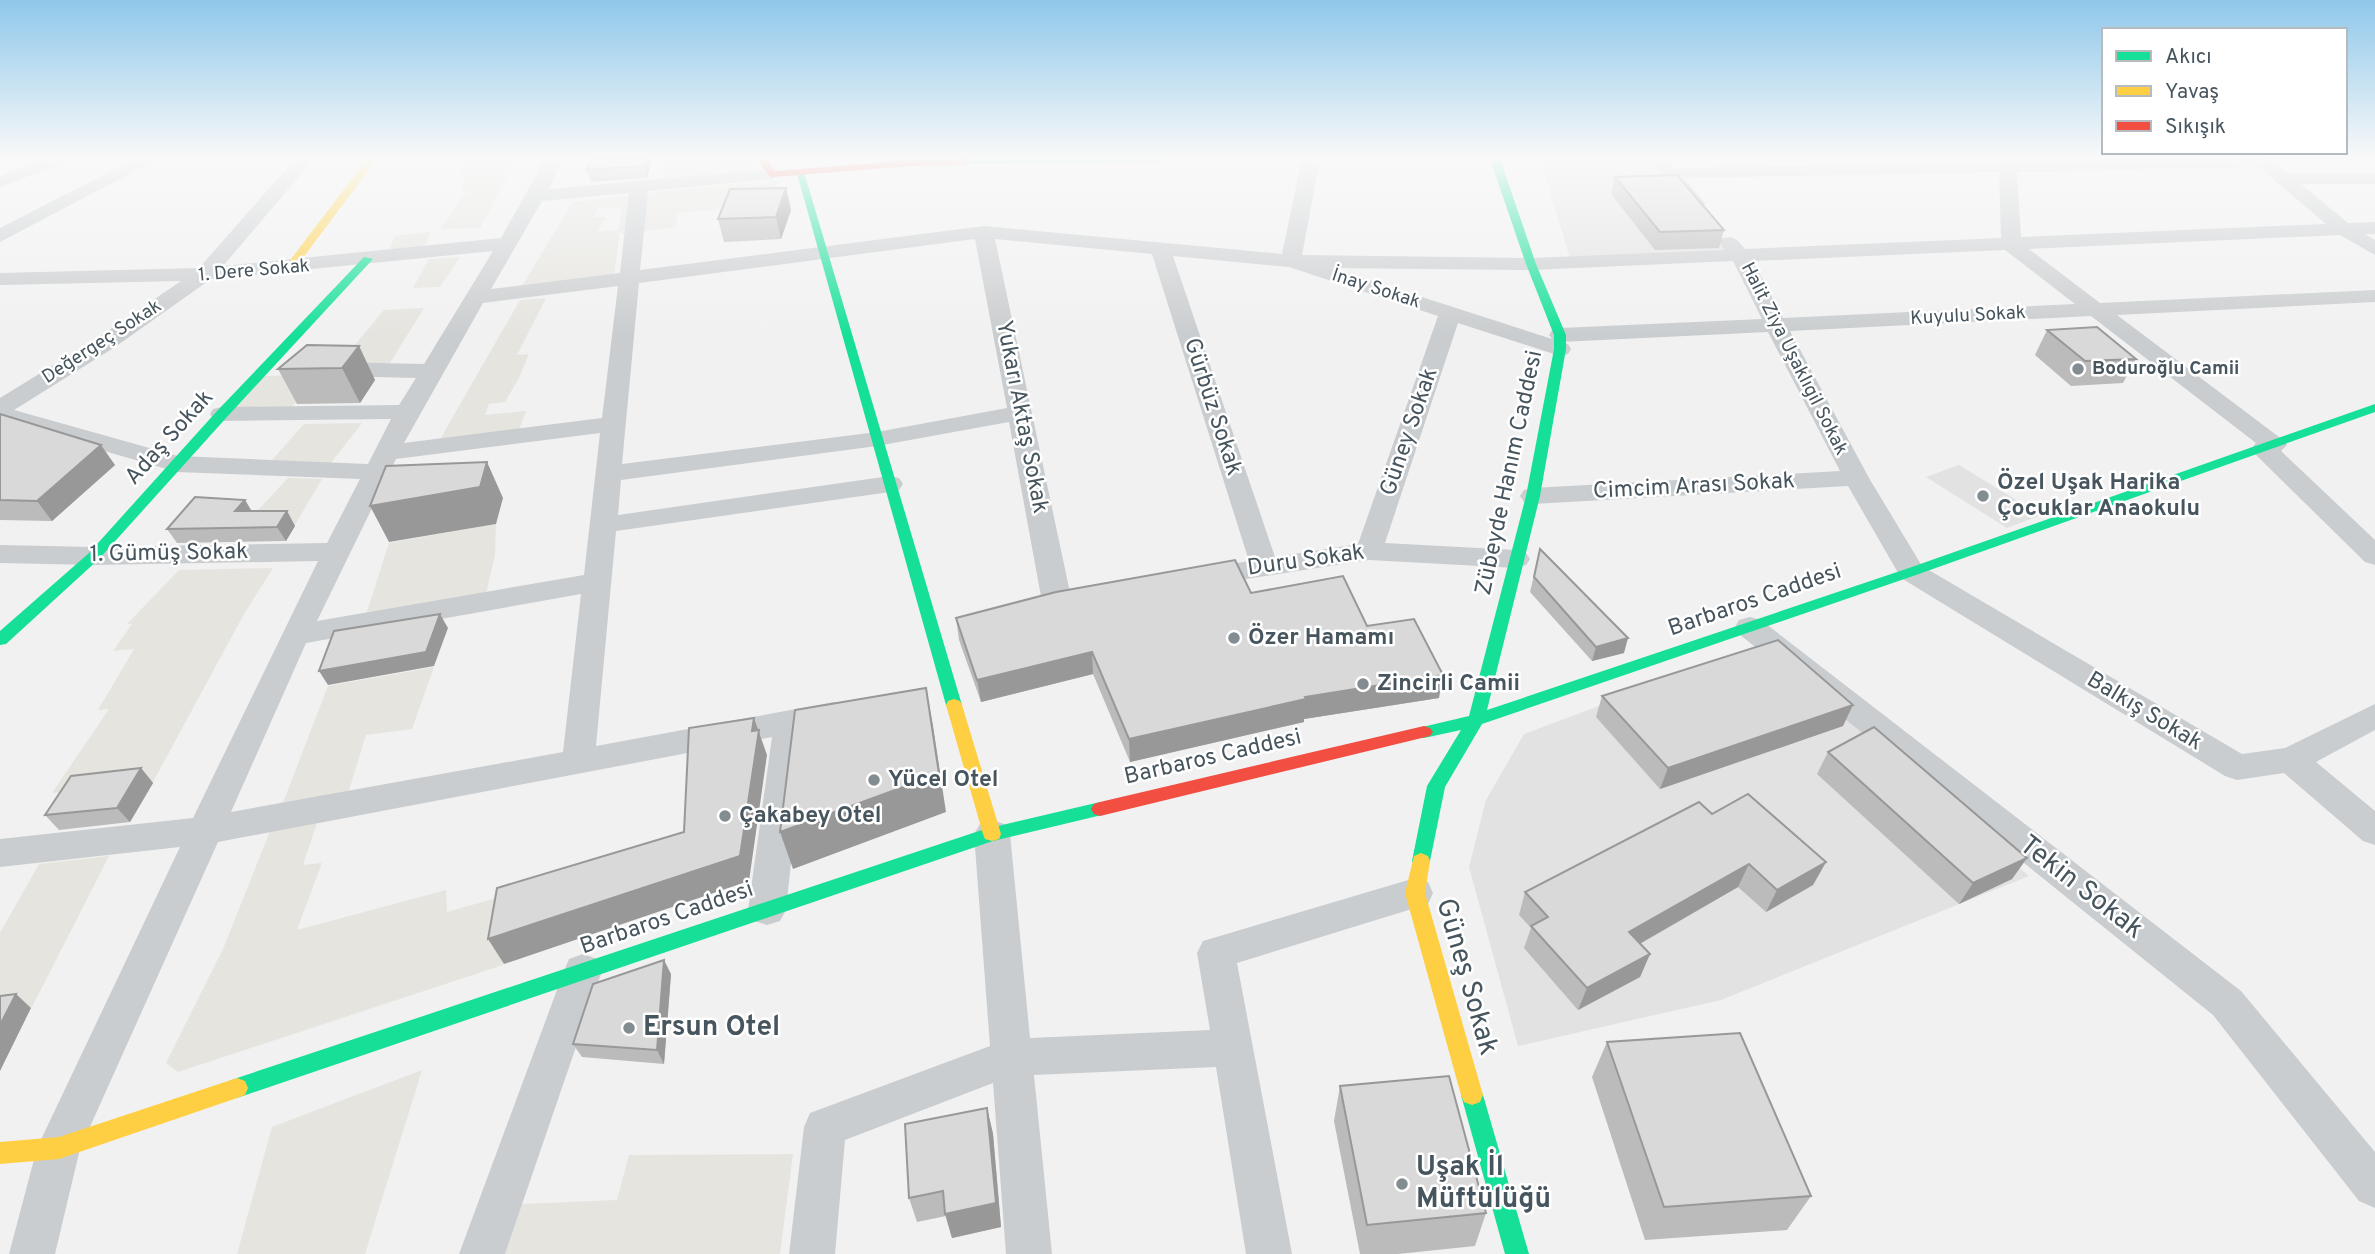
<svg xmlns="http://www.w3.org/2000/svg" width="2375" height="1254" font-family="Overpass,sans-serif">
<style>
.commercial{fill:#e5e4df;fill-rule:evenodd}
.education{fill:#e3e2e3}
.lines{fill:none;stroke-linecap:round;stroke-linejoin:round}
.street{fill:#cacdcf;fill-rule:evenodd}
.fast{fill:#16e098;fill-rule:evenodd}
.slow{fill:#ffcf43;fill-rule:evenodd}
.jam{fill:#f24e42;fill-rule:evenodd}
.wall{fill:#bbb}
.shaded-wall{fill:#989899}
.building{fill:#d9d9da;stroke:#989899;stroke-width:2}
.poi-dot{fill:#828c91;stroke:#fff;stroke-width:2.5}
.labels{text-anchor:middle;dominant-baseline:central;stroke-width:5;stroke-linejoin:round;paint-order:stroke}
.far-street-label{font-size:19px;fill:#47555e;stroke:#fff}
.far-poi-label{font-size:19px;font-weight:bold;fill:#47555e;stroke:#fff;text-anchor:start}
.street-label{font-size:23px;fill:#47555e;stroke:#fff}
.poi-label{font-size:23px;font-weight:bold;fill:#47555e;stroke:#fff;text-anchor:start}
.near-street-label{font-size:28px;fill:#47555e;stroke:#fff}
.near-poi-label{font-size:28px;font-weight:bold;fill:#47555e;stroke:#fff;text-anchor:start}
</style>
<rect width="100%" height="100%" fill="#f1f1f1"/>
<!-- commercial -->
<g class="commercial">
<polygon points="463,159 517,159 480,228 440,229 467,191 460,191 466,176 458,176"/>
<polygon points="663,159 709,159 712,169 711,159 746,159 752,170 664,183"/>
<path d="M778,181L775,196L742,198L712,210L677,213L676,227L622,234L620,230L614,276L520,289L573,202L678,189ZM621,207L619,230L597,232L606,217H594L598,208Z"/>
<polygon points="430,232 424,249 388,253 395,236"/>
<polygon points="460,257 440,287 413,288 429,259"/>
<polygon points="546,298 517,355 529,354 519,378 505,402 489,404 485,415 526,411 519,430 439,441 520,300"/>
<polygon points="424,308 388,366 324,365 354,346 384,310"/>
<polygon points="327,375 290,408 234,408 264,376"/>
<polygon points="362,423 330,464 272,460 304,424"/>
<polygon points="288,478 322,479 295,525 244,525"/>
<polygon points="496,524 495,555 485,598 365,618 389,543"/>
<polygon points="273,568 244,614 153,782 52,793 109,709 98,710 134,649 113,651 132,624 127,624 179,570"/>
<polygon points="434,667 412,729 366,735 347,797 281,808 328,686"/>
<polygon points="317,823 303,865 322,863 297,930 446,890 447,912 514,893 503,965 178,1072 166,1063 223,949 270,831"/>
<polygon points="109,856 32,1007 0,1011 0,933 39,864"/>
<polygon points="422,1070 365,1254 237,1254 272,1127"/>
<polygon points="793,1154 780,1254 505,1254 522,1204 617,1200 629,1155"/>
</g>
<!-- education -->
<g class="education">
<polygon points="1540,159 1654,159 1732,251 1570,258"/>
<polygon points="1959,465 2041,515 2007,528 1926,477"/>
<polygon points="1760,646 2029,876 1721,1000 1518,1046 1469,867 1486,800 1524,734"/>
</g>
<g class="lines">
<!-- street -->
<g class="street">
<polygon points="42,159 67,159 64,163 0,187 0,176"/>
<polygon points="135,159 158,159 0,242 0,228"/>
<path d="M295,159H314L223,266L501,238L545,159H563L549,189L772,169L778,170L781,174L772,179L648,191L640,270L984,226L1282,254L1302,159H1320L1302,255L1531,258L1725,250L1719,242L1722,238C1734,235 1738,240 1745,249L2001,238L1999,172L1684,178L1706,204L1697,210L1690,208L1649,159H1668L1675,168L1998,162V159H2271L2288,174H2375V184H2301L2348,223L2375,222V234H2365L2375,240V255L2340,235L2029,249L2100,303L2375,290V302L2117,315L2283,440L2287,445L2281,451L2375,540V565L2365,562L2255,454L2251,449L2256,443L2091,316L1790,331L1869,478L1922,566L2242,754L2285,748L2375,704V730L2316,762L2375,811V845L2363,841L2284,773L2237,780L2225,776L1901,578L1848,486L1533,504L1524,502L1520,496L1524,490L1533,488L1840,471L1768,332L1560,342L1568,344L1571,349L1568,354L1560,356L1458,323L1385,543L1516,550L1526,553L1530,559L1526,565L1516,568L1369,560L1200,586L1190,583L1186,577L1190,571L1249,561L1152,254L995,239L1072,602L1067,609L1057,612L1047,609L1042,602L1009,422L877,446L621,480L618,515L890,476L899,478L903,484L899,490L890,492L616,531L596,746L834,702L845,706L850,714L845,722L805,731L786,910L780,921L767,925L754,921L748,910L772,737L218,842L80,1149L55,1254H9L37,1148L180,847L0,867V839L193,818L318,561L94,565L0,563V545L94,547L327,543L360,479L177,472L0,421V398L99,337L181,281L0,285V273L199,268ZM2259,167L2326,224L2021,237L2017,172ZM629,193L620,273L491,289L542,201ZM975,239L1007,408L877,432L622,464L639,283ZM2005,250L2075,304L1783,318L1753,261ZM493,251L424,364L331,362L323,364L319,369L323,374L331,376L416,378L399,405L222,407L213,409L210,414L213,419L222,421L391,419L368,464L178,456L14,410L115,347L211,279ZM1173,256L1289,267L1438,316L1358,544L1275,557ZM1733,261L1762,319L1560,328L1552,330L1549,335L1552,339L1332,268L1531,270ZM618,286L602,418L404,443L483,303ZM600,433L584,575L317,621L396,459ZM581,594L563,752L231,812L306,643Z"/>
<polygon points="1750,617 1761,620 2241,991 2375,1152 2375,1208 2359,1201 2213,1015 1739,634 1735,627 1739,620"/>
<polygon points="992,820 1004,824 1010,834 1030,1038 1210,1030 1197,953 1203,941 1415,878 1428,882 1433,893 1428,904 1237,963 1292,1254 1246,1254 1216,1067 1034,1075 1052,1254 1006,1254 993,1083 845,1140 835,1254 789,1254 804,1127 810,1113 990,1046 974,834 980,824"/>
<polygon points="583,954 597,959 602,971 505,1254 459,1254 564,971 569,959"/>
</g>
<!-- fast -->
<g class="fast">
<polygon points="965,159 1166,159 1161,162 962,164 960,162"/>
<polygon points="1490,159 1500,159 1536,264 1566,335 1566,349 1540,496 1487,710 1906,569 2375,404 2375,412 1916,575 1482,724 1445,787 1430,861 1428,866 1421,869 1414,866 1412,861 1427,786 1461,730 1424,738 1418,736 1415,732 1418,728 1469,716 1526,496 1554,349 1554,335 1526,264"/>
<polygon points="796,170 804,172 962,705 960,709 948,709 946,705"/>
<polygon points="364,257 373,259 227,417 99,559 6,644 0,645 0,631 89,553 217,411"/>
<polygon points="1100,802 1106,804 1109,809 1106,814 993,841 237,1098 229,1095 226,1088 229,1081 237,1078 985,829"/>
<polygon points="1472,1085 1480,1088 1483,1095 1529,1254 1505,1254 1461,1095 1464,1088"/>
</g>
<!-- slow -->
<g class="slow">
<polygon points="367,159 377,159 293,271 285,271 285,267"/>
<polygon points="954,699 960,701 962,705 1001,834 999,839 992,841 985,839 983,834 946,705 948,701"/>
<polygon points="1421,853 1428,856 1430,861 1425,893 1483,1095 1480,1102 1472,1105 1464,1102 1461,1095 1405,893 1414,856"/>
<polygon points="237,1078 245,1081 248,1088 245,1095 237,1098 59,1159 0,1164 0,1142 59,1137"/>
</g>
<!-- jam -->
<g class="jam">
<polygon points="757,159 767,159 775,171 912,160 965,159 970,162 965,165 912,166 772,177 769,176"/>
<polygon points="1424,726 1430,728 1433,732 1430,736 1100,816 1094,814 1091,809 1094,804 1100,802"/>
</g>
</g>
<!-- wall -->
<g class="wall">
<polygon points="591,159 652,159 647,178 591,182 587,170"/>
<polygon points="1615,177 1724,230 1719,248 1655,250 1611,194"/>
<polygon points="786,188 791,210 781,239 724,242 718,219"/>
<polygon points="2047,330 2136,359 2123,383 2071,386 2035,355"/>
<polygon points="359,346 375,380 360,403 297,404 278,369"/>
<polygon points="0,414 115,465 52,521 0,520"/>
<polygon points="245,500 252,511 287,511 295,526 286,541 177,543 167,529"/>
<polygon points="1540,549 1624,653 1592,661 1530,592"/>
<polygon points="1251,593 1367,626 1439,698 1304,719 1304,722 1130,762 1093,674 981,702 959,640 956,618"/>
<polygon points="1602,696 1843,726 1660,789 1596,717"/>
<polygon points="1828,752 2027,858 2012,879 1959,904 1817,774"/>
<polygon points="141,768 153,783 130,822 59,830 45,815"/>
<polygon points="1712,814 1826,862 1813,885 1766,912 1738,887 1640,944 1650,954 1640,977 1578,1010 1524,948 1531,928 1519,915 1525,892"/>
<polygon points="671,974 664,1064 582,1057 573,1044"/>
<polygon points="1607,1042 1811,1196 1787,1230 1645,1240 1592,1077"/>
<polygon points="1340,1086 1486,1213 1475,1246 1398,1254 1360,1254 1334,1121"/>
<polygon points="987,1108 993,1134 1001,1227 952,1238 946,1216 917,1222 909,1198"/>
</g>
<!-- shaded-wall -->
<g class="shaded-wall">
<polygon points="645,159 652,159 647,178 643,166"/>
<polygon points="786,188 791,210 781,239 776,217"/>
<polygon points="359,346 375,380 360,403 342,368"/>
<polygon points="101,445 115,465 52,521 37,501"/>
<polygon points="487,462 503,498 496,524 389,542 370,506"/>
<polygon points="245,500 253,514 235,511"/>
<polygon points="287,511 295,526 286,541 277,527"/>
<polygon points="440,614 448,628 434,666 328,685 319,671"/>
<polygon points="1628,638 1624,653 1592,661 1596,647"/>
<polygon points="1092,652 1093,674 981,702 977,680"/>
<polygon points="1443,675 1439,698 1304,719 1304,722 1130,762 1129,739 1305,697"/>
<polygon points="926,688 933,726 946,812 793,869 780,832"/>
<polygon points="1853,705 1843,726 1660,789 1668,768"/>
<polygon points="754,718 767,755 749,881 504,964 488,939 740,856"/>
<polygon points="141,768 153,783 130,822 117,808"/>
<polygon points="2027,858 2012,879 1959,904 1973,883"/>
<polygon points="1826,862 1813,885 1766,912 1777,890"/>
<polygon points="1749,864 1738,887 1620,955 1629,932"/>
<polygon points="1650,954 1640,977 1578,1010 1587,988"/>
<polygon points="664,960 671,974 664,1064 657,1050"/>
<polygon points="16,994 31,1008 0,1071 0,1025"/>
<polygon points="987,1108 993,1134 1001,1227 952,1238 945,1214"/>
</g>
<!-- building -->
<g class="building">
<polygon points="591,159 645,159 643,166 587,170"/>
<polygon points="1677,175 1724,230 1660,232 1615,177"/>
<polygon points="786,188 776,217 718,219 730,189"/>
<polygon points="2097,327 2136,359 2085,361 2047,330"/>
<polygon points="307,345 359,346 342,368 278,369"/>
<polygon points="0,414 101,445 37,501 0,500"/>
<polygon points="487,462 480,487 370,506 386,466"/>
<polygon points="195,497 245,500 235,511 287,511 277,527 167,529"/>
<polygon points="1540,549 1628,638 1596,647 1534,577"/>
<polygon points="1235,560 1251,593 1343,576 1367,626 1414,619 1443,675 1305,697 1306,699 1129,739 1092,652 977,680 956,618 1056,592"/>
<polygon points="440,614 426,652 319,671 334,631"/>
<polygon points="1778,640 1853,705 1668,768 1602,696"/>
<polygon points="926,688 939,774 780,832 795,710"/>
<polygon points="754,718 752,731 759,730 740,856 488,939 497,888 684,832 689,728"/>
<polygon points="1874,727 2027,858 1973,883 1828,752"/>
<polygon points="141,768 117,808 45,815 71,776"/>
<polygon points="1748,794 1826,862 1777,890 1749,864 1629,932 1650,954 1587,988 1531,926 1548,917 1525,892 1699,802 1712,814"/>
<polygon points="664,960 657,1050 573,1044 593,984"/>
<polygon points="16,994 0,1025 0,996"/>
<polygon points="1740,1033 1811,1196 1664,1207 1607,1042"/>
<polygon points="1449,1076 1486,1213 1367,1225 1340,1086"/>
<polygon points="987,1108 996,1203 945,1214 943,1191 909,1198 905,1124"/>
</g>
<!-- sky -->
<linearGradient id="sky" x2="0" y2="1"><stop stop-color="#8fc8ea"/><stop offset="0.47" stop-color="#f9f9f9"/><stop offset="1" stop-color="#f9f9f9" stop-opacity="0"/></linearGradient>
<rect width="2375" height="335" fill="url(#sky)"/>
<!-- markers -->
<g class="poi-dot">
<circle cx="2078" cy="369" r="7"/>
<circle cx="1983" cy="496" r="7"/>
<circle cx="1234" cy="638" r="7"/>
<circle cx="1363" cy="684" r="7"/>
<circle cx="874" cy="780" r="7"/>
<circle cx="725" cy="816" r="7"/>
<circle cx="629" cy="1028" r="7"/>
<circle cx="1402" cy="1184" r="7"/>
</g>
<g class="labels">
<!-- far-street labels -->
<g class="far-street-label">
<text transform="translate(254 271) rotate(-5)">1. Dere Sokak</text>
<text transform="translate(1376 289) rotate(18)">İnay Sokak</text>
<text transform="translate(1968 316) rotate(-3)">Kuyulu Sokak</text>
<text transform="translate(102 342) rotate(-33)">Değergeç Sokak</text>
<text transform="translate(1794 359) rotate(63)">Halit Ziya Uşaklıgil Sokak</text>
</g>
<!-- far-poi labels -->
<g class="far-poi-label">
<text x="2092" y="369">Boduroğlu Camii</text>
</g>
<!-- street labels -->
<g class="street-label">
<text transform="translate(1212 407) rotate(72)">Gürbüz Sokak</text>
<text transform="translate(1021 417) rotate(79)">Yukarı Aktaş Sokak</text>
<text transform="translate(1410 432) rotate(-71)">Güney Sokak</text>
<text transform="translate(170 438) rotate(-48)">Adaş Sokak</text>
<text transform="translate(1510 473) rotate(-78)">Zübeyde Hanım Caddesi</text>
<text transform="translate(1694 487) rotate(-3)">Cimcim Arası Sokak</text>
<text transform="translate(169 554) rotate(-1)">1. Gümüş Sokak</text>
<text transform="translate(1306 561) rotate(-8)">Duru Sokak</text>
<text transform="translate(1755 601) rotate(-19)">Barbaros Caddesi</text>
<text transform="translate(2144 712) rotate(31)">Balkış Sokak</text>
<text transform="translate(1213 758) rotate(-13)">Barbaros Caddesi</text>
<text transform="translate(667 919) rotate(-19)">Barbaros Caddesi</text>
</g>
<!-- poi labels -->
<g class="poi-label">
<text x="1997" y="483">Özel Uşak Harika<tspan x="1997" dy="26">Çocuklar Anaokulu</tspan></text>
<text x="1248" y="638">Özer Hamamı</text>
<text x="1377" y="684">Zincirli Camii</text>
<text x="888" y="780">Yücel Otel</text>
<text x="739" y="816">Çakabey Otel</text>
</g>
<!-- near-street labels -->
<g class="near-street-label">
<text transform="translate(2081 888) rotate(38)">Tekin Sokak</text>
<text transform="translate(1466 977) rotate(74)">Güneş Sokak</text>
</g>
<!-- near-poi labels -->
<g class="near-poi-label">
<text x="643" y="1028">Ersun Otel</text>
<text x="1416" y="1168">Uşak İl<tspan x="1416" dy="32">Müftülüğü</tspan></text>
</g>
</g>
<!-- legend -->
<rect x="2102" y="28" width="245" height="126" fill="#ffffff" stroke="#b5bbbf" stroke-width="2"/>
<rect x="2116" y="51" width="35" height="10" fill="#16e098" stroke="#b5bbbf" stroke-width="2"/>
<text x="2165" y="63" font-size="21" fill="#47555e">Akıcı</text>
<rect x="2116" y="86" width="35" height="10" fill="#ffcf43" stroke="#b5bbbf" stroke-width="2"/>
<text x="2165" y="98" font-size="21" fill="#47555e">Yavaş</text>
<rect x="2116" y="121" width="35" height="10" fill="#f24e42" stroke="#b5bbbf" stroke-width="2"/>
<text x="2165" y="133" font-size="21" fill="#47555e">Sıkışık</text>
</svg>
